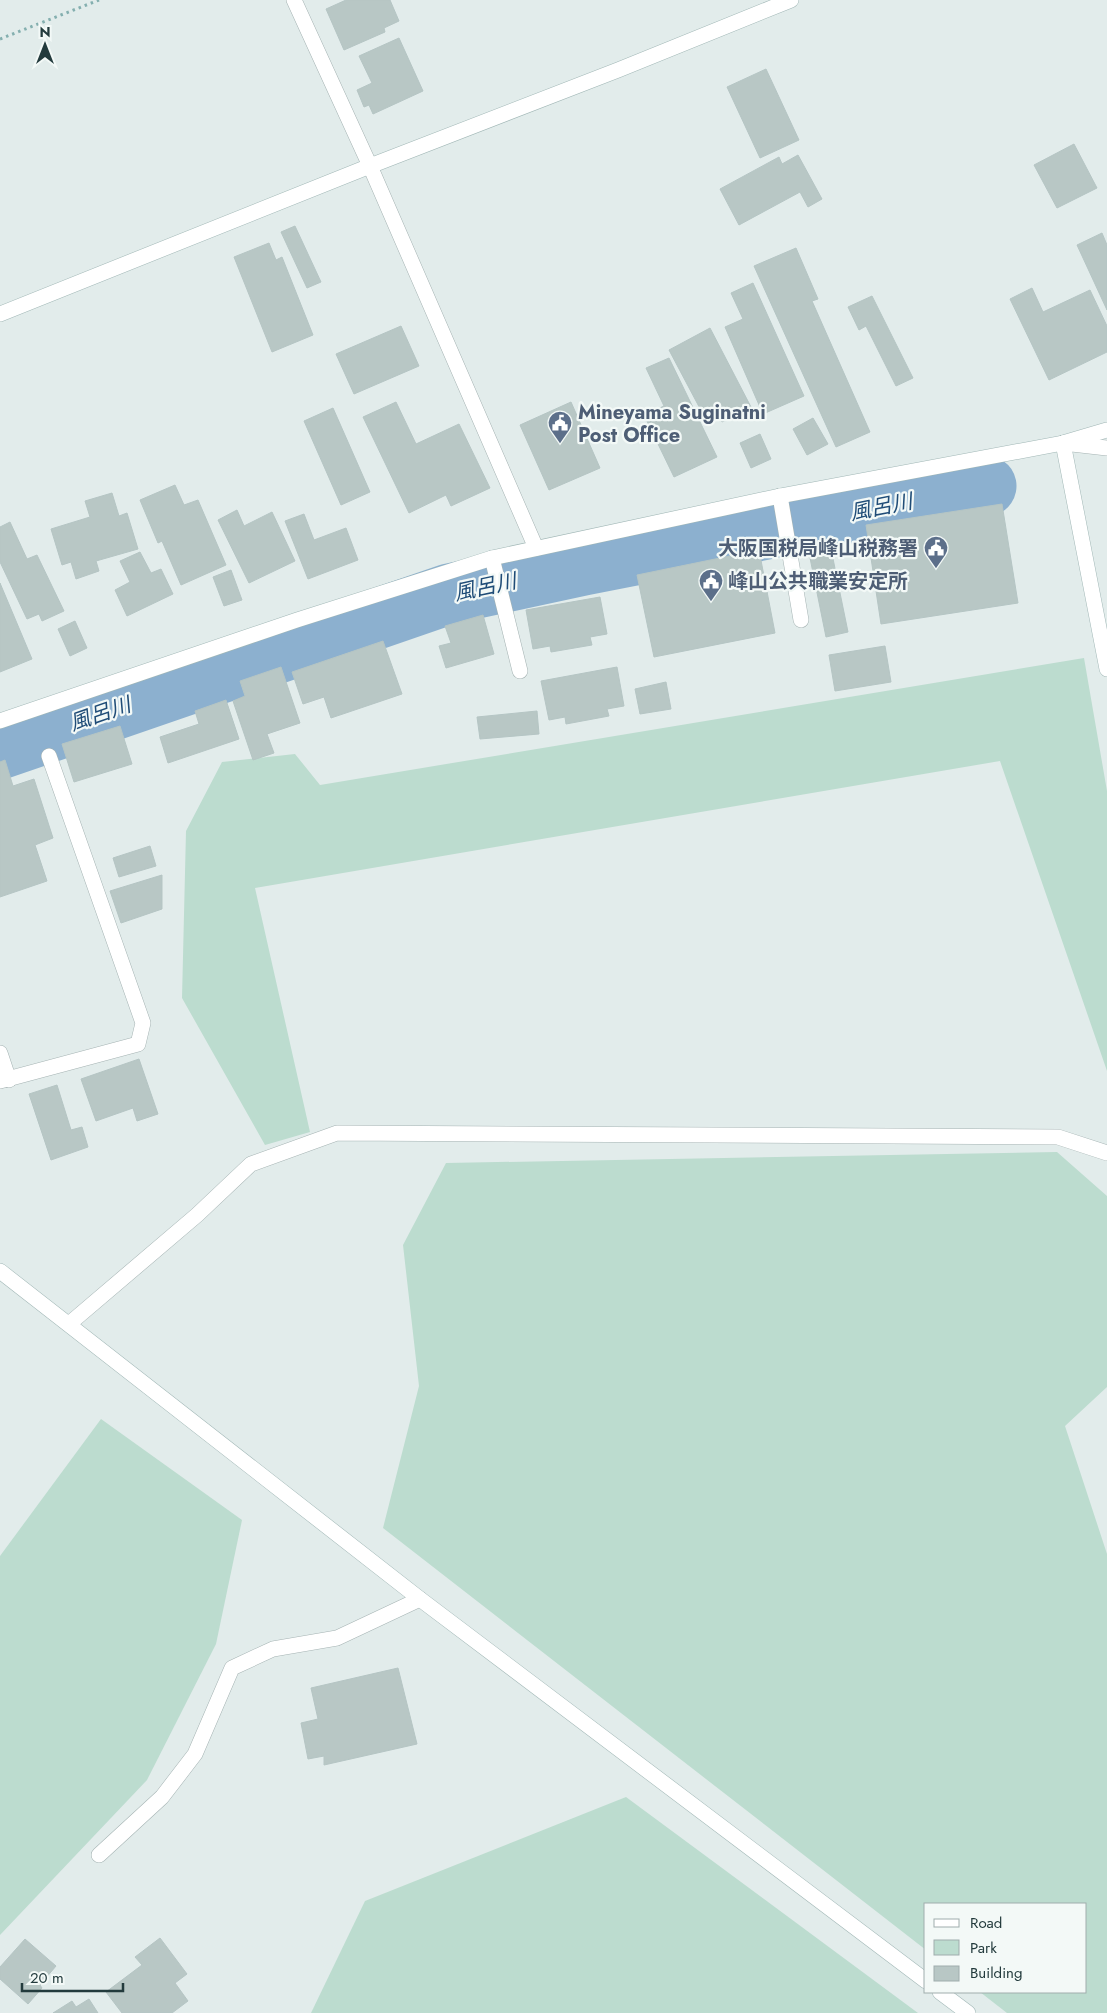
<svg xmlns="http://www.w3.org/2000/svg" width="1107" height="2013" font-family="Jost,'Noto Sans JP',sans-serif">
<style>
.green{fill:#bcdccf}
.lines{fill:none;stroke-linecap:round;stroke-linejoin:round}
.river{stroke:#8cb0cf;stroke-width:61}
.building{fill:#b8c7c5;stroke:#b5c5c4}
.lane-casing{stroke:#a5b3b3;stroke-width:16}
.street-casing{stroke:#a5b3b3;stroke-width:16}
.secondary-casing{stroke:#a1b7b6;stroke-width:16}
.path{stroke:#84afaf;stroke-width:3;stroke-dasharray:2.5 4;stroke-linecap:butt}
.lane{stroke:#fff;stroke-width:15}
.street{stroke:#fff;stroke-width:15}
.secondary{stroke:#fff;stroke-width:15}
.labels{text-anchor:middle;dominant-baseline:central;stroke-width:4.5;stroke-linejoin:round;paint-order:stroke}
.service-label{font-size:20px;font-weight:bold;fill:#4e5e75;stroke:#f3f9f7;text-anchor:start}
.water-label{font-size:21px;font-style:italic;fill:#1f4c77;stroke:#f3f9f7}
</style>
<rect width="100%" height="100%" fill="#e2eceb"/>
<!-- green -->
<g class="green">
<polygon points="1084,658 1107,791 1107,1071 1000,761 255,888 310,1132 265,1145 182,998 186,831 222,762 295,754 320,785"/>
<polygon points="1057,1152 1107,1196 1107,1387 1065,1426 1107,1554 1107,2013 1007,2013 980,1992 1086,1992 1086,1904 926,1904 926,1950 383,1528 419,1386 403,1245 446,1163"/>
<polygon points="101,1419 242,1520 216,1644 147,1780 0,1935 0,1556"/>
<polygon points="626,1797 918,2013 311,2013 365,1901"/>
</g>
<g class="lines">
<!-- river -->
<polyline class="river" points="0,749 449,594 584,565 986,486"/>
</g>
<!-- building -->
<g class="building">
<polygon points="346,0 390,0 399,21 384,28 385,32 344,50 326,9"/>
<polygon points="399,38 423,91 373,114 369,105 364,107 357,90 372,83 359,56"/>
<polygon points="766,69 799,140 760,158 727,87"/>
<polygon points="1074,144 1097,188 1057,208 1034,165"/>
<polygon points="798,155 822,199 808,207 800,192 739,225 720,189 779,157 782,164"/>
<polygon points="295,226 321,282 307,288 281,232"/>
<polygon points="1102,233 1107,245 1107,310 1077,245"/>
<polygon points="269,243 276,260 282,257 313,335 272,352 234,257"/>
<polygon points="796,248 818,299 812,301 870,432 836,447 754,266"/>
<polygon points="753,283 804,396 763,414 725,327 743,319 731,293"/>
<polygon points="1032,288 1043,312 1090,290 1107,326 1107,352 1049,380 1010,299"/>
<polygon points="872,296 913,378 896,386 866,326 859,330 848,307"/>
<polygon points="401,326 419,366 354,394 336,354"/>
<polygon points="710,328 751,407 722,422 716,412 705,418 669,350"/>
<polygon points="669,358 717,457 674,477 644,415 664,406 646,368"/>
<polygon points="396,402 416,444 459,424 490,488 451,506 446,495 409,513 363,417"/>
<polygon points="571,402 600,468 549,490 520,425"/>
<polygon points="333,408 370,492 341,505 304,421"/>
<polygon points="813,418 828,444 807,455 793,429"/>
<polygon points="760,434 771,459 751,468 740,443"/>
<polygon points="175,485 184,505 198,500 226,565 181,585 162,541 158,543 140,500"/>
<polygon points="112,493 119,516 127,513 138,549 96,561 99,571 76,579 71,562 62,565 51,529 90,517 85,501"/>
<polygon points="1002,504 1018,603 881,624 866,525"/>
<polygon points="237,510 244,526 272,512 295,561 249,583 218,520"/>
<polygon points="304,514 314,540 346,528 358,560 308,579 285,521"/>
<polygon points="10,522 27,559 37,555 64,611 42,621 39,614 27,619 0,562 0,527"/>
<polygon points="830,544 848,632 826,637 808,548"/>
<polygon points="759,550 775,633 654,657 637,575"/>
<polygon points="140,552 151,573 161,569 173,594 127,616 115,590 130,582 120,561"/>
<polygon points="231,570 242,600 224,606 213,577"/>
<polygon points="0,583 32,659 0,672"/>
<polygon points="600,597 607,634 590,637 592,645 551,652 550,646 533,649 526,610"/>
<polygon points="483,615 494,654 446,668 439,646 451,643 445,626"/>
<polygon points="75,621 87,648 70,656 58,629"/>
<polygon points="383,641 402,694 331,718 324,697 303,704 292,672"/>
<polygon points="885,646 891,682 835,691 829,655"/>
<polygon points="281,667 300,723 267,734 274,753 253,760 233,701 245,696 240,681"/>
<polygon points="617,667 624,706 607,709 609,716 566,724 565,717 549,720 541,681"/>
<polygon points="666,682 671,709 640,714 635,689"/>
<polygon points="226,700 239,739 168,763 160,737 199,724 195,711"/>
<polygon points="537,711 539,734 480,739 477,717"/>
<polygon points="120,726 132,764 74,782 62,744"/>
<polygon points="5,760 13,786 34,779 53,838 35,845 47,881 0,897 0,762"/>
<polygon points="150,846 156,866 119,877 113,858"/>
<polygon points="162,875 162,909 121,923 110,891"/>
<polygon points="139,1059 158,1114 137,1121 133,1108 96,1121 81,1079"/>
<polygon points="57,1085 71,1130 82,1127 88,1147 51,1160 29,1094"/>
<polygon points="398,1668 417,1744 324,1765 324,1756 308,1759 301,1723 318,1719 311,1688"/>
<polygon points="160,1938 187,1974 175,1983 188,2001 172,2013 122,2013 106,1992 142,1965 135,1957"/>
<polygon points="25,1939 56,1966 40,1985 42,1988 28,2004 0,1979 0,1967"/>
<polygon points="89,1999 98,2013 53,2013 72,2001 76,2007"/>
</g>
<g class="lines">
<defs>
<g id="lane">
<polyline points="780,496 801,620"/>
<polyline points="492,558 520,671"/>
<polyline points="99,1855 162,1797 195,1754 232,1668 273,1649 337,1638 420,1599"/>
</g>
<g id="street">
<polyline points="294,0 370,166 536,548"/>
<polyline points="1063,443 1107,448"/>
<polyline points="0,1053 9,1080"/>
<polyline points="0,1081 138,1044 143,1023 49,756"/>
<polyline points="69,1324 197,1215 251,1164 337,1133 1058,1137 1107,1153"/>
</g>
<g id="secondary">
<polyline points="0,314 370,166 618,70 791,0"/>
<polyline points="1063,443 1107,669"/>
<polyline points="0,721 297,620 492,558 780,496 1063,443 1107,430"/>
<polyline points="0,1271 420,1599 926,1981"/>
<polyline points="940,1992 968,2013"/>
</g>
</defs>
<!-- lane casing -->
<use href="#lane" class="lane-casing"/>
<!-- street casing -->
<use href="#street" class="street-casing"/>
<!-- secondary casing -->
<use href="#secondary" class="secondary-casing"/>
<!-- path -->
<polyline class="path" points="0,39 99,0"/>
<!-- lane -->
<use href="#lane" class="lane"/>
<!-- street -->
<use href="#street" class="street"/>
<!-- secondary -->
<use href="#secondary" class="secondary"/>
</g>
<!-- icons -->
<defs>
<symbol id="civic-pin" viewBox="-11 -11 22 30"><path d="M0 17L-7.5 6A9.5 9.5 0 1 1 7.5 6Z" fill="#5c6f8a" stroke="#f3f9f7"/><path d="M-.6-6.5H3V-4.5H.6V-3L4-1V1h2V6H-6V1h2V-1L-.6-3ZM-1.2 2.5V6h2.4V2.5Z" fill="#fff"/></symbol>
</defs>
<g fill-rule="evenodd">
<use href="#civic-pin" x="546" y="409" width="28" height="38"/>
<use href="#civic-pin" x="922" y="534" width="28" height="38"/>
<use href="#civic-pin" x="697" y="567" width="28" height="38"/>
</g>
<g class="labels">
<!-- service labels -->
<g class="service-label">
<text x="578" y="412">Mineyama Suginatni<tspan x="578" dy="23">Post Office</tspan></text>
<text x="918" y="548" text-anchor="end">大阪国税局峰山税務署</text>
<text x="728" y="581">峰山公共職業安定所</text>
</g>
<!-- water labels -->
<g class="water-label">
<text transform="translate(881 507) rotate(-11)">風呂川</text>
<text transform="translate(485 587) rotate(-12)">風呂川</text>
<text transform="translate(100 714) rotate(-19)">風呂川</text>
</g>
</g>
<!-- legend -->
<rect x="924" y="1903" width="162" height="90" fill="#f3f9f7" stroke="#a0adad"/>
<rect x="934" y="1919" width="25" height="8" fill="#ffffff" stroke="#a0adad"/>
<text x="970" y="1928" font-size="15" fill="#233b3d">Road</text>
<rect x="934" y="1940" width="25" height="15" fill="#bcdccf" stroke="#a0adad"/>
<text x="970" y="1953" font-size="15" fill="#233b3d">Park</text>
<rect x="934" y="1966" width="25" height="15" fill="#b8c7c5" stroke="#a0adad"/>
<text x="970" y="1978" font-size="15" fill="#233b3d">Building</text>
<!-- north arrow -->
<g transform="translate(45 45)" stroke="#f3f9f7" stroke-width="4" paint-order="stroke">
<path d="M0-4L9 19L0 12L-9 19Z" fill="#233b3d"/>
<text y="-8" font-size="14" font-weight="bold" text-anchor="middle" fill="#233b3d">N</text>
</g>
<!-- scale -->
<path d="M22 1983v8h101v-8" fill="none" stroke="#233b3d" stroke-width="2.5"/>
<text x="30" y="1983" font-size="15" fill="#233b3d" stroke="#f3f9f7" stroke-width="4" paint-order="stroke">20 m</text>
</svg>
